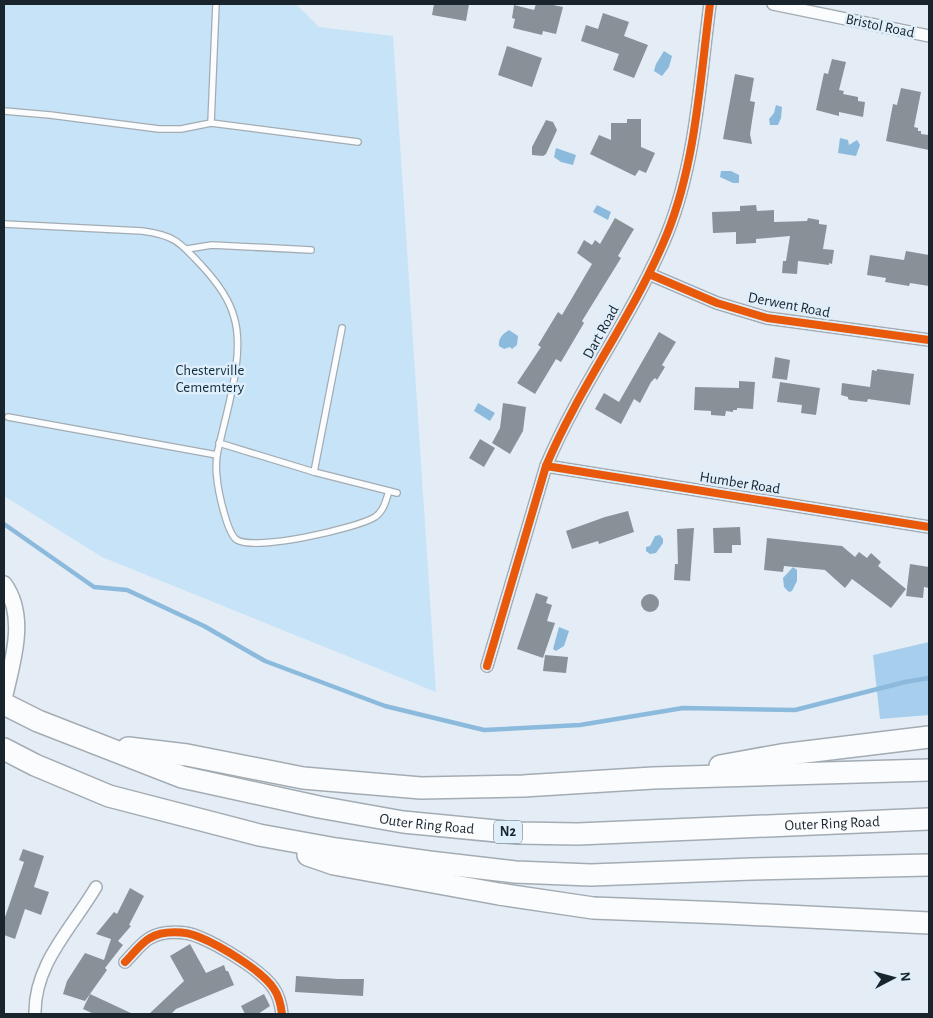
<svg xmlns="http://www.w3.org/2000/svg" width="933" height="1018" font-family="'Alegreya Sans',sans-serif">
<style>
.green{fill:#c7e3f8}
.forest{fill:#a7ceec}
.water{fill:#8bbadd}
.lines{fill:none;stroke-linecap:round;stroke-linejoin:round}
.stream{stroke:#8bbadd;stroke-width:4.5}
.building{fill:#899198}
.service-casing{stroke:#a3acb2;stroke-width:8}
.minor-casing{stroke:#a3acb2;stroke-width:14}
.tertiary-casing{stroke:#a3acb2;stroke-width:18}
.motorway-casing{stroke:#a3acb2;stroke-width:24}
.service{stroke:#fbfcfe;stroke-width:5.5}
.minor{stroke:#fbfcfe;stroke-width:11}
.tertiary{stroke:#fbfcfe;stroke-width:15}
.motorway{stroke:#fbfcfe;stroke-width:21}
.cycleway-casing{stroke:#deeefb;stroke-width:11}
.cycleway{stroke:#e8590c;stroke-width:8}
.labels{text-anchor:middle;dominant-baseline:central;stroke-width:5;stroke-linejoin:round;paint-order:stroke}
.shield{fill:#deeefb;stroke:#55616a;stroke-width:1}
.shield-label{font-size:14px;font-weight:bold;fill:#1a242c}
.street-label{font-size:15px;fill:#1a242c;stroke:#deeefb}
.park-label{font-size:15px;fill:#112e41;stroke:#deeefb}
</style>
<rect width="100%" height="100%" fill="#e4edf5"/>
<!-- green -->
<polygon class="green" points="4,4 296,4 319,27 393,36 436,692 102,557 4,496"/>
<!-- forest -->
<polygon class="forest" points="929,642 929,715 880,719 873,655"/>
<!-- water -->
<g class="water">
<polygon points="664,51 672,56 669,67 662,76 654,71 656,64"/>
<polygon points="776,105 782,107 781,118 778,125 770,125 769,119 774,113"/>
<polygon points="840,138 848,140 849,145 857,140 860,145 856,156 838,153"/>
<polygon points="556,148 576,155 573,165 561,162 554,157"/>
<polygon points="721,171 731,171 739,175 739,183 733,183 720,177"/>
<polygon points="597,205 611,212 608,220 593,212"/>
<path d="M509,330L518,336L517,345L512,349L510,347L504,349L499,346C498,338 503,334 509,330Z"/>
<polygon points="478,403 495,413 490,421 474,411"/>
<polygon points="660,535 663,539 663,543 656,553 650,554 646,551 646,547 650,546 655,536"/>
<polygon points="793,567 797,570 797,581 792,591 789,592 784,587 783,578"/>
<polygon points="559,627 569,631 564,646 556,651 553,649"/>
</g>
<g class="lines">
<!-- stream -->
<polyline class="stream" points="4,524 94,587 127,590 204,626 265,661 385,706 484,730 580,725 683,708 795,710 905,682 929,678"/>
</g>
<!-- building -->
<g class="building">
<polygon points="434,4 469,4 466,21 432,15"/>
<polygon points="536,4 548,4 563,7 556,34 543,31 542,35 513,28 515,19 512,18 514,5 534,10"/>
<polygon points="603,13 629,22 624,36 648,45 634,78 613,70 619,54 581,41 586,25 598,29"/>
<polygon points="507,46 542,58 532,87 498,75"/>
<polygon points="832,59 846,62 839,90 844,91 843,94 858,97 858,101 865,102 863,117 839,112 839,116 816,110 824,73 828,74"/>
<polygon points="735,74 754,78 750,101 755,102 750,134 752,144 723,139"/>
<polygon points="901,88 921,92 914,127 918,128 918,131 921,131 921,134 929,135 929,150 886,141 893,104 897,105"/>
<polygon points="627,119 641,119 641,147 655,153 646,173 639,170 635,176 590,154 599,135 611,140 611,123 627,123"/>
<polygon points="546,120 553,122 557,130 546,154 543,156 532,155 532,147"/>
<polygon points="756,205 757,211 774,210 774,222 807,221 808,218 819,220 819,224 827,225 823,249 834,250 832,264 829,263 829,265 798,261 797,274 782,273 783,261 786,261 790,236 756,239 756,243 736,244 736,232 713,233 712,212 740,211 740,206"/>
<polygon points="615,218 634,229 618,256 621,258 582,321 584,323 561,362 556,359 535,394 517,383 541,347 538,345 558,312 562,315 592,264 577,253 584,240 592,245 595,240 600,244"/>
<polygon points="906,251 929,255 929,286 910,283 909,286 885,282 886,278 867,275 870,255 904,260"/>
<polygon points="659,332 676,342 662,365 665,367 657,380 655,378 651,382 640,403 634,399 621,424 595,409 604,393 619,402"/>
<polygon points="775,357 790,360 787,380 772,378"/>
<polygon points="877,369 914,374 910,405 868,399 867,402 850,400 848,399 848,397 841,395 842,383 870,387 872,370 877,371"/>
<polygon points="739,381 755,382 753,409 737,408 737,410 733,410 733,412 726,411 725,416 711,415 711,411 694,410 695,387 739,388"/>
<polygon points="780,382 820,388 816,415 801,413 802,405 777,402"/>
<polygon points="503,403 526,407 523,431 510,454 492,443 500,428"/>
<polygon points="480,439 495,448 484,467 469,458"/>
<polygon points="628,511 634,532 599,544 598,541 572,549 566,531 605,517"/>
<polygon points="740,527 741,545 732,545 732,553 714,553 713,528"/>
<polygon points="694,528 690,581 674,580 675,564 678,564 677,529"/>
<polygon points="767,538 842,546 855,557 859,552 867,558 871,553 881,562 878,566 906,589 891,608 852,579 845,588 825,570 784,566 783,572 764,570"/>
<polygon points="910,564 929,567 929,588 924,587 923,598 906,596"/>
<polygon points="536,593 548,597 546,603 552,605 547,621 555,623 543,658 517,649"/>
<circle cx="650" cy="603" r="9"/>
<polygon points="545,655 568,657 566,673 543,671"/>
<polygon points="23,849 44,856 34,887 49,892 41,915 25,909 15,939 4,935 4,920 24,862 19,860"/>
<polygon points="130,888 144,896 129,925 131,926 118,941 123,945 105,968 107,970 85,1001 63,994 67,981 85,953 104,960 111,939 96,934 114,912 117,914"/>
<polygon points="190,944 206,973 224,965 226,971 228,971 234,985 176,1009 171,1014 149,1014 184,981 170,956"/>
<polygon points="296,976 338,979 364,979 363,996 295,992"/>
<polygon points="90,994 133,1014 94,1014 83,1009"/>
<polygon points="264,994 270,1006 258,1014 245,1014 241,1006"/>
</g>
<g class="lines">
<defs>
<g id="service">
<polyline points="4,111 50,115 159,129 181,129 211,123 358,142"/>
<polyline points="211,123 216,4"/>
<path d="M4,224L142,231C174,235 180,242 202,266C215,280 229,298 234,317C246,356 225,415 217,455L8,417"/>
<polyline points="187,249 212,245 311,250"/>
<polyline points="219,443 314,472 397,493"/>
<path d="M217,455C216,463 216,471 217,478C218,490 227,534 237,540C256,551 355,529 375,517C384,511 386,500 389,491"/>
<polyline points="314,472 342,328"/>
</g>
<g id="minor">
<polyline points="773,4 929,36"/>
<polyline points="649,274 717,303 767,318 929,340"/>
<polyline points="546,466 929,527"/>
<path d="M487,666L546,466C580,385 634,315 667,234C696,162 700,80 710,4"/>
<path d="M125,962C133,954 141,943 150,938C163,930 186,931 199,937C219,945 263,971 274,989C279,996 281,1006 282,1014"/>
<path d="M35,1014C34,964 72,928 96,887"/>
</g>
<path id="tertiary" d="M4,584C28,617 12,663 4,699"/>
<g id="motorway">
<path id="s1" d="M4,704L38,721L182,777L319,807L403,822L517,833L578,834L929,819"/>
<polyline points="128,748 187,755 303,778 421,788 523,786 653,778 929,770"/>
<polyline points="4,749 35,765 109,796 259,835 336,849 429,862 515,872 591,875 752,869 929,865"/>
<polyline points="720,766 781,755 929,737"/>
<polyline points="308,855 334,864 499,894 593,908 725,913 929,923"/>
</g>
</defs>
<!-- service casing -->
<use href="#service" class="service-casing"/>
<!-- minor casing -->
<use href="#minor" class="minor-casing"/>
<!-- tertiary casing -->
<use href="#tertiary" class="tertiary-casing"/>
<!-- motorway casing -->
<use href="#motorway" class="motorway-casing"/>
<!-- service -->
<use href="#service" class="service"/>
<!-- minor -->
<use href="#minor" class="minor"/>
<!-- tertiary -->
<use href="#tertiary" class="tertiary"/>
<!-- motorway -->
<use href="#motorway" class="motorway"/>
<defs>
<g id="cycleway">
<polyline points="649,274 717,303 767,318 929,340"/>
<polyline points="546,466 929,527"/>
<path d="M487,666L546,466C580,385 634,315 667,234C696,162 700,80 710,4"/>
<path d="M125,962C133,954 141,943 150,938C163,930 186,931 199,937C219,945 263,971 274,989C279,996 281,1006 282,1014"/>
</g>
</defs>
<!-- cycleway casing -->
<use href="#cycleway" class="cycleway-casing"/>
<!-- cycleway -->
<use href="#cycleway" class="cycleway"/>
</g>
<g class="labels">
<!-- shield labels -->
<rect class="shield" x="494" y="820.5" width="28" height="23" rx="4"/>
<g class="shield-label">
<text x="508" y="832">N2</text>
</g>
<!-- street labels -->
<g class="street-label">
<text transform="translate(880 26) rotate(12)">Bristol Road</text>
<text transform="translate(789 305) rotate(11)">Derwent Road</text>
<text transform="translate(601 332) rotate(-61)">Dart Road</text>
<text transform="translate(740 483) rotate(9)">Humber Road</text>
<text stroke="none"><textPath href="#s1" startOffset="442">Outer Ring Road</textPath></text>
<text stroke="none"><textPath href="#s1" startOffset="848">Outer Ring Road</textPath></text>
</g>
<!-- park labels -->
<g class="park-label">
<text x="210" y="370">Chesterville<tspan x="210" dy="17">Cememtery</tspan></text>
</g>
</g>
<!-- border -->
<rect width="933" height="1018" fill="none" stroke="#1a242c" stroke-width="10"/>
<!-- north arrow -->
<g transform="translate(893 978) rotate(84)" stroke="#deeefb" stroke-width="4" paint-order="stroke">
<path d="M0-4L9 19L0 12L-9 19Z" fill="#1a242c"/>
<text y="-8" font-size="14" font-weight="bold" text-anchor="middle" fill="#1a242c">N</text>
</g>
</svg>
